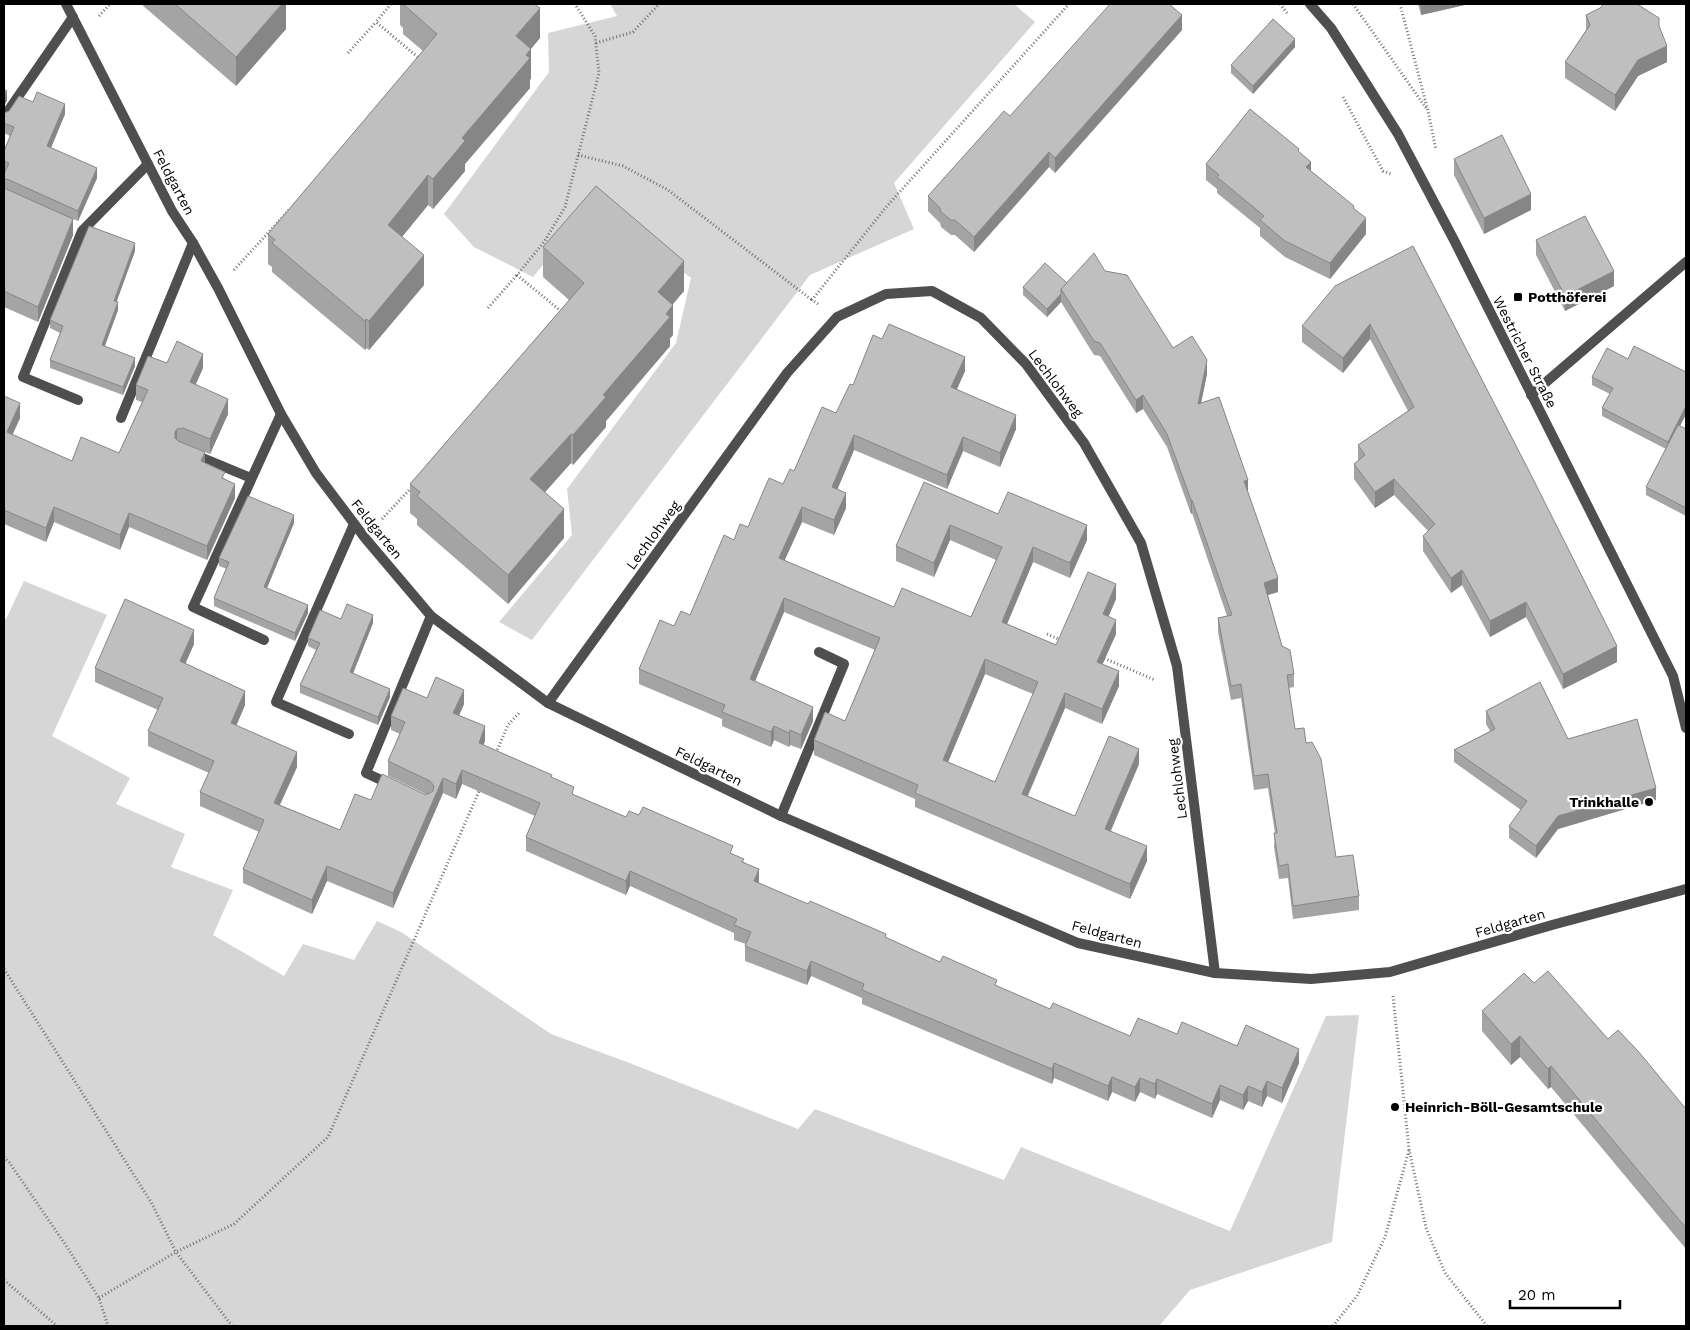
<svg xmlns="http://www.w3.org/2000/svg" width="1690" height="1330" font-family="'Work Sans',sans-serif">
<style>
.green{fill:#d6d6d6}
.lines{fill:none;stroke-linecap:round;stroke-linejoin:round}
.path{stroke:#717171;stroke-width:3;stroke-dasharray:1 2.5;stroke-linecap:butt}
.service{stroke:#4f4f4f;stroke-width:10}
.minor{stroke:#4f4f4f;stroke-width:10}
.tertiary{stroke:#4f4f4f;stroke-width:10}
.wall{fill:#a4a4a4;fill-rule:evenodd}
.shaded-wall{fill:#868686}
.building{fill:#bfbfbf;stroke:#868686;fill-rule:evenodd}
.poi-dot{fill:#000;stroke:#fff;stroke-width:2}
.labels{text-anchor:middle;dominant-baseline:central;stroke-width:4.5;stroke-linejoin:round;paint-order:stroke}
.street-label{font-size:14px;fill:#000;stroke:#fff}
.poi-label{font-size:14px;font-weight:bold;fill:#000;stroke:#fff;text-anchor:start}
</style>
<rect width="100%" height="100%" fill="#fff"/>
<!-- green -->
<g class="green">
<polygon points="610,4 1014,4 1035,22 894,183 914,229 810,275 532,640 499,622 572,535 567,489 676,343 691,278 593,204 533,277 474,247 444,214 549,72 548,33 617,16"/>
<polygon points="24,581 107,615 52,736 130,778 116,804 185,834 171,867 233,890 213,935 284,976 303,944 354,960 377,921 401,932 551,1034 627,1062 798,1129 815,1109 1004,1180 1021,1147 1230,1231 1326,1016 1359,1015 1332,1242 1190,1290 1159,1326 4,1326 4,618 6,619"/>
</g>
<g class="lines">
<!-- path -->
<g class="path">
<polyline points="391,4 376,22 420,59"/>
<polyline points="1280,4 1287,13"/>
<polyline points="1353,4 1426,108"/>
<polyline points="1400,4 1428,111 1436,150"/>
<polyline points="99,16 110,4"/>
<polyline points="596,43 633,32 659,4"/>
<polyline points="348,53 376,22"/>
<polyline points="1343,97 1383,171 1391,174"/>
<polyline points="578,155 623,166 668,190 812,300"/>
<polyline points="234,270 289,210"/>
<polyline points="818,304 812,300 887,206 1069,4"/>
<polyline points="488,308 517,275"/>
<polyline points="561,314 562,312 517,275 544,242 565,207 599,73 595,36 575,4"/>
<polyline points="382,519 412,487"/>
<polyline points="1047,634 1061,640"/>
<polyline points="1101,657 1155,680"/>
<polyline points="496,753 508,725 520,712"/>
<polyline points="4,969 151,1202 176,1252 232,1326"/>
<polyline points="1393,996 1409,1149 1426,1228 1445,1273 1487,1326"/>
<polyline points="4,1157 9,1162 67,1247 99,1298 108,1326"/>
<polyline points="4,1280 57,1326"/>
<polyline points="99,1298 176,1252 234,1224 328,1137 480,789"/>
<polyline points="1333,1326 1357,1296 1385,1237 1409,1150"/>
</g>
<!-- service -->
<g class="service">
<polyline points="4,117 73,17"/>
<polyline points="1531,395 1686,262"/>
<polyline points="78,400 23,377 82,231 148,164"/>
<polyline points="121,418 193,243"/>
<polyline points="193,454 251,478"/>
<polyline points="264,640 193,607 281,414"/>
<polyline points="349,734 276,702 354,524"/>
<polyline points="392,785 366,773 431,616"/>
<polyline points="781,816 844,664 819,652"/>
</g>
<!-- minor -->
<g class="minor">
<polyline points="66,4 172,211 193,243 218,288 281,414 316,473 365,538 431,616 548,703 781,816 1078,943 1215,973 1311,979 1390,972 1552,925 1686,889"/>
<polyline points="548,703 787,373 837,317 886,294 932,291 981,318 1026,364 1084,443 1141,543 1177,666 1215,973"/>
</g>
<!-- tertiary -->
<polyline class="tertiary" points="1310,4 1331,28 1398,134 1455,242 1673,676 1686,728"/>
</g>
<!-- wall -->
<g class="wall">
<polygon points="141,4 286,4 286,29 236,86"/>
<polygon points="400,4 534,4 540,38 531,49 531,78 530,80 530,88 465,164 465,171 439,202 433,209 428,205 402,237 424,285 369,350 366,348 365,350 272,272 272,267 268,264 268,234 423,51 403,34 403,28 400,25"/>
<polygon points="1418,4 1469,4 1421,15"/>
<polygon points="1171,5 1182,30 1055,173 1049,167 974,252 955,235 951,235 941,227 940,223 928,211 928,196 1010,116"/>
<polygon points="1586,15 1659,26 1667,62 1638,76 1615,111 1565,78 1565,62 1586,30"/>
<polygon points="1295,47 1253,94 1231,73 1231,65"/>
<polygon points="33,102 65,114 51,148 97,178 78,221 73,219 73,235 38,322 4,307 4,174 5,172 4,171 4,151 10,136 4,133 4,113"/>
<polygon points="1299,152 1311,171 1354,208 1366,234 1330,279 1285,257 1260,236 1260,228 1217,193 1217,189 1206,180 1206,164"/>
<polygon points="1454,159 1531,210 1484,234 1454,175"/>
<polygon points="1536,240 1614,286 1565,311 1536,255"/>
<polygon points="1413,246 1617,662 1563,689 1526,617 1490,637 1462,585 1451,593 1423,551 1423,536 1428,531 1394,495 1375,508 1354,479 1354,464 1358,461 1358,445 1408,411 1370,339 1343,373 1302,342 1302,326"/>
<polygon points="543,247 684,291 672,304 673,335 670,338 670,346 606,421 606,427 573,465 571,463 545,492 564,538 508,604 417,525 417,519 410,513 410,484 569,300 543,277"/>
<polygon points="135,251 116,302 118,310 105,346 135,366 123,395 50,368 50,360 60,333 50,328 50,320"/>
<polygon points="1105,271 1173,348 1207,374 1201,403 1248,492 1278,592 1268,595 1282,646 1294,674 1294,687 1289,688 1295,729 1306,743 1336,857 1359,896 1359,910 1293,919 1288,878 1279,879 1274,847 1275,833 1268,788 1254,790 1241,698 1231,700 1218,632 1218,618 1227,616 1192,513 1191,514 1167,447 1143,409 1136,413 1100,356 1094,355 1061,302 1047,317 1023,295 1023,287 1067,283"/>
<polygon points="1628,359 1686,372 1686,414 1680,426 1686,429 1686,516 1646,495 1646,487 1666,449 1602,416 1602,408 1610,394 1592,385 1592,377"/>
<polygon points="167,363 203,368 196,384 228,414 210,454 183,443 205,463 225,479 235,498 207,560 129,527 120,550 54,522 46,542 4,524 4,396 20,418 12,435 72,461 119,453 142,402 136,400 136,385"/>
<path d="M965,371L957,389L1016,429L1000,467L963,451L947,489L854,450L837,490L846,508L834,535L802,522L784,561L894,607L971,617L996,560L950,540L934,577L896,561V546L924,482L998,514L1087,540L1070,578L1033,562L1007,624L1056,645L1116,599L1108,617L1116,634L1102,664L1119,686L1102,724L1065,708L1028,796L1075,816L1139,764L1111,831L1147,861L1130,899L915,807V799L814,755V740L845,721L875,650L784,612L755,681L813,721L801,749L790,745L789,747L774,740L771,747L722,726V719L639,684V669L674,626L690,615L734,540L748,527L794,471L836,413ZM985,674L1033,694L995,782L948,762Z"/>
<polygon points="294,523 267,588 308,613 295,641 214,606 214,598 227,569 219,566 219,558"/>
<polygon points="341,619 373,623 353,674 390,697 378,725 300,693 300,685 316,650 308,646 308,638"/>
<polygon points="194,644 185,664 245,705 236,726 297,767 280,805 340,830 371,800 426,794 388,776 388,761 400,734 391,730 391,716 427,698 464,704 459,716 485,741 483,745 552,778 574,795 626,817 733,854 744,862 759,883 940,962 1050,1009 1130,1036 1177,1034 1237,1046 1299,1063 1282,1103 1267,1096 1262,1107 1248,1101 1243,1110 1220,1100 1212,1118 1157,1094 1155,1099 1140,1092 1135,1102 1112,1092 1108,1101 1054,1078 1052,1084 862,1004 862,998 811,976 807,985 745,961 745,946 746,944 734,940 734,933 630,886 626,895 526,851 526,837 535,816 462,784 456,799 443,793 393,908 327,881 312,914 243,883 243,869 259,832 200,806 200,792 209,773 148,746 148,731 158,710 95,682 95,668"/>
<polygon points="1486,711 1568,739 1656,800 1558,829 1536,858 1509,838 1509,826 1521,810 1454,762 1454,750 1490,731 1486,724"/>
<polygon points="1534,983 1608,1039 1686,1109 1686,1249 1551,1087 1548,1089 1520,1057 1511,1065 1482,1031 1482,1011"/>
</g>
<!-- shaded-wall -->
<g class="shaded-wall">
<polygon points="282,4 286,4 286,29 236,86 236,57"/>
<polygon points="1421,4 1469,4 1421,15"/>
<polygon points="540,8 540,38 516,66 516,36"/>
<polygon points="1182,15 1182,30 1055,173 1055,158"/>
<polygon points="1295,39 1295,47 1253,94 1253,86"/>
<polygon points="1667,46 1667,62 1638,76 1615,111 1615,95 1638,60"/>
<polygon points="531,49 531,78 530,80 530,88 465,164 465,171 433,209 433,179 462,138"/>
<polygon points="7,91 7,101 4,106 4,95"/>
<polygon points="65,104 65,114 47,157 47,146"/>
<polygon points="1049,152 1049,167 974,252 974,237"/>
<polygon points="1311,162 1311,177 1306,167"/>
<polygon points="97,168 97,178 78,221 78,211"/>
<polygon points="428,175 428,205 388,254 388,225"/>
<polygon points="1531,194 1531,210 1484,234 1484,218"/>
<polygon points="1366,218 1366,234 1330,279 1330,263"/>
<polygon points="73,219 73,235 38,322 38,307"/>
<polygon points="135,243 135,251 114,309 114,301"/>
<polygon points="424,255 424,285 369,350 369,321"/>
<polygon points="684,261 684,291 658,322 658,292"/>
<polygon points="1614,271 1614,286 1565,311 1565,296"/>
<polygon points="1061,294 1061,302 1047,317 1047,309"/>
<polygon points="118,302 118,310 102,353 102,345"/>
<polygon points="673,305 673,335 670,338 670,346 606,421 606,427 573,465 573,435"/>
<polygon points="366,319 366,348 365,350 365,321"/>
<polygon points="1370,324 1370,339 1343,373 1343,358"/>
<polygon points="203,354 203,368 190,396 190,382"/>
<polygon points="965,357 965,371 951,402 951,387"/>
<polygon points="135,358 135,366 123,395 123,387"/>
<polygon points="1207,360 1207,374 1198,418 1198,404"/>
<polygon points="1143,395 1143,409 1136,413 1136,400"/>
<polygon points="228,399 228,414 210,454 210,439"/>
<polygon points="20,403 20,418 7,447 7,432"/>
<polygon points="1686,406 1686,414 1668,450 1668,442"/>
<polygon points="1016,415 1016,429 1000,467 1000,453"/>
<polygon points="177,429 177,443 175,447 175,432"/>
<polygon points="571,434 571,463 530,509 530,479"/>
<polygon points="854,435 854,450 832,502 832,487"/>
<polygon points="963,437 963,451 947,489 947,475"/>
<polygon points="205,452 205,466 201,461"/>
<polygon points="1394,479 1394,495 1375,508 1375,492"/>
<polygon points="1248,480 1248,493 1244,481"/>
<polygon points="235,484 235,498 207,560 207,546"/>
<polygon points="846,493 846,508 834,535 834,520"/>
<polygon points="1191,500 1192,500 1192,513 1191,514"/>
<polygon points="54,507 54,522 46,542 46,528"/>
<polygon points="802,507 802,522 779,573 779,558"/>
<polygon points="564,509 564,538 508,604 508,575"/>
<polygon points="129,513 129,527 120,550 120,535"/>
<polygon points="294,515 294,523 264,595 264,587"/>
<polygon points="950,525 950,540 934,577 934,563"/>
<polygon points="1087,525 1087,540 1070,578 1070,563"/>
<polygon points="1033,547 1033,562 1002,636 1002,622"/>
<polygon points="1462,570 1462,585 1451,593 1451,578"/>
<polygon points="1278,578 1278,592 1264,596 1264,583"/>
<polygon points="1116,584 1116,599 1103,629 1103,614"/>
<polygon points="784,598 784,612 750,693 750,679"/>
<polygon points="1526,602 1526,617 1490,637 1490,621"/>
<polygon points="308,605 308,613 295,641 295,633"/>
<polygon points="373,615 373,623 350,680 350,672"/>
<polygon points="1116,620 1116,634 1097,677 1097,662"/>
<polygon points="194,630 194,644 180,676 180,661"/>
<polygon points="1617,646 1617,662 1563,689 1563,674"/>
<polygon points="985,659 985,674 943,774 943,760"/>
<polygon points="1119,671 1119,686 1102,724 1102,709"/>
<polygon points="390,689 390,697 378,725 378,717"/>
<polygon points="464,690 464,704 453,728 453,713"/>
<polygon points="245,691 245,705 231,738 231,723"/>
<polygon points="1065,693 1065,708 1022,808 1022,794"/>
<polygon points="813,707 813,721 801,749 801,735"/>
<polygon points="485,726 485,741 479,758 479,743"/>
<polygon points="774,726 774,740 771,747 771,732"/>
<polygon points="790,730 790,745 789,747 789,733"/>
<polygon points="1139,749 1139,764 1105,843 1105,829"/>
<polygon points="297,752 297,767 274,817 274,803"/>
<polygon points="462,770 462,784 456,799 456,784"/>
<polygon points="443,778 443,793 393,908 393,893"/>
<polygon points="1656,788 1656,800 1558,829 1536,858 1536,846 1558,816"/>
<polygon points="1147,846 1147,861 1130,899 1130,884"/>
<polygon points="327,866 327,881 312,914 312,900"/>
<polygon points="759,869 759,883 754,881"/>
<polygon points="630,871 630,886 626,895 626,881"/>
<polygon points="811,961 811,976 807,985 807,971"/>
<polygon points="1520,1036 1520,1057 1511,1065 1511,1044"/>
<polygon points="1299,1049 1299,1063 1282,1103 1282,1088"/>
<polygon points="1054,1063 1054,1078 1052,1084 1052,1069"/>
<polygon points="1551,1066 1551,1087 1548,1089 1548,1069"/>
<polygon points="1112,1077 1112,1092 1108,1101 1108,1086"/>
<polygon points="1140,1078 1140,1092 1135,1102 1135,1087"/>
<polygon points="1157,1079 1157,1094 1155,1099 1155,1084"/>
<polygon points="1267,1081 1267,1096 1262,1107 1262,1092"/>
<polygon points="1220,1085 1220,1100 1212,1118 1212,1104"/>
<polygon points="1248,1086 1248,1101 1243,1110 1243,1095"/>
</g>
<!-- building -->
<g class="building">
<polygon points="175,4 282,4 236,57"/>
<polygon points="403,4 534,4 540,8 516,36 531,49 526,55 530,58 462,138 465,141 439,172 433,179 428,175 388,225 424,255 369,321 366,319 365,321 272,243 275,240 268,234 437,34"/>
<polygon points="1110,4 1169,4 1182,15 1055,158 1049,152 974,237 955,220 951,220 941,212 940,208 928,196 1004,111 1010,116"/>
<polygon points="1604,4 1637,4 1659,18 1659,26 1667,46 1638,60 1615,95 1565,62 1590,25 1586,15 1600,8"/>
<polygon points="1273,19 1295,39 1253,86 1231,65"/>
<polygon points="4,89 7,91 4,95"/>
<polygon points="37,92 65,104 47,146 97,168 78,211 7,179 4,179 4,174 9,163 4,161 4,151 14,127 4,123 4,113 9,111 19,96 33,102"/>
<polygon points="1250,109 1299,149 1298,151 1311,162 1306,167 1354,206 1353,208 1366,218 1330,263 1285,241 1260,220 1264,216 1217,177 1219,175 1206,164"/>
<polygon points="1502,135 1531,194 1484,218 1454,159"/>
<polygon points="596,186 684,261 658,292 673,305 666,314 670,317 603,395 606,397 573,435 571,434 530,479 564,509 508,575 417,496 420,492 410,484 584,283 543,247"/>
<polygon points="4,188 73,219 38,307 4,291"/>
<polygon points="1585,216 1614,271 1565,296 1536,240"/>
<polygon points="89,226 135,243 114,301 118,302 102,345 135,358 123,387 50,360 63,326 50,320"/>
<polygon points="1413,246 1528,469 1617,646 1563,674 1526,602 1490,621 1462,570 1451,578 1423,536 1435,524 1394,479 1375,492 1354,464 1365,455 1358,445 1414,407 1370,324 1343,358 1302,326 1335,286"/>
<polygon points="1094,253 1105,271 1127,275 1173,348 1192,336 1207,360 1198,404 1219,397 1248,480 1244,481 1278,578 1264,583 1282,646 1290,650 1294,674 1287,675 1295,729 1304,728 1306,743 1312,742 1321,759 1336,857 1353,855 1359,896 1293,906 1288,864 1279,866 1274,833 1277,833 1268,774 1254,776 1241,684 1231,686 1218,618 1232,615 1192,500 1191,500 1167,434 1143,395 1136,400 1100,343 1094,341 1061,289"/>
<polygon points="1045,263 1067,283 1061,289 1061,294 1047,309 1023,287"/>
<path d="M889,324L965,357L951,387L1016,415L1000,453L963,437L947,475L854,435L832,487L846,493L834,520L802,507L779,558L894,607L902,588L971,617L1002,547L950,525L934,563L896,546L924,482L998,514L1008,492L1087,525L1070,563L1033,547L1002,622L1056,645L1088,572L1116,584L1103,614L1116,620L1097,662L1119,671L1102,709L1065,693L1022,794L1075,816L1109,736L1139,749L1105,829L1147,846L1130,884L915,793L918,785L814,740L825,712L845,721L880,638L784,598L750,679L813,707L801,735L790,730L789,733L774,726L771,732L722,712L725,705L639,669L660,620L674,626L681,611L690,615L724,535L734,540L740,524L748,527L769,478L783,484L790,469L794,471L822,407L836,413L850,384L853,385L873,335L882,339ZM985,659L1038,682L995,782L943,760Z"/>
<polygon points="177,341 203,354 190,382 228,399 210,439 183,428 177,429 175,432 175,438 178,441 205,452 201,461 225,472 222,478 235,484 207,546 129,513 120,535 54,507 46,528 4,510 4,396 20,403 7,432 72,461 81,437 119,453 148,390 136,385 148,356 167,363"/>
<polygon points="1634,346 1686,372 1686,406 1668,442 1602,408 1613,388 1592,377 1607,348 1628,359"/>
<polygon points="1678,425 1686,429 1686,508 1646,487"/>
<polygon points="248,496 294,515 264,587 308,605 295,633 214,598 229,562 219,558"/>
<polygon points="125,599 194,630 180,661 245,691 231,723 297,752 274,803 340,830 355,794 371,800 382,774 424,794 428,794 433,791 434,786 430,781 388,761 405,722 391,716 403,688 427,698 436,677 464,690 453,713 485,726 479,743 552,775 551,777 574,787 572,794 626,817 629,811 639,815 643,807 733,846 730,853 744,859 742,862 759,869 754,881 808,904 810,901 886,934 885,937 940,962 943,956 997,980 995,985 1050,1009 1053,1003 1130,1036 1138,1018 1177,1034 1182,1022 1237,1046 1246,1025 1299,1049 1282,1088 1267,1081 1262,1092 1248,1086 1243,1095 1220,1085 1212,1104 1157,1079 1155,1084 1140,1078 1135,1087 1112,1077 1108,1086 1054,1063 1052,1069 862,990 864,984 811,961 807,971 745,946 751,932 734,925 737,919 630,871 626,881 526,837 540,803 462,770 456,784 443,778 393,893 327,866 312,900 243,869 264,820 200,792 214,761 148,731 163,698 95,668"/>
<polygon points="347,604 373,615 350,672 390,689 378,717 300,685 320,643 308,638 320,610 341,619"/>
<polygon points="1540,682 1568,739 1637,719 1656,788 1558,816 1536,846 1509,826 1527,801 1454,750 1495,729 1486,711"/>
<polygon points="1548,971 1608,1039 1618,1030 1638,1051 1686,1109 1686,1228 1551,1066 1548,1069 1520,1036 1511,1044 1482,1011 1524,973 1534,983"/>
</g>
<!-- markers -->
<g class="poi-dot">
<rect x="1513" y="292" width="10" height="10" rx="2.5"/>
<circle cx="1649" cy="802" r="5"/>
<circle cx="1395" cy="1107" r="5"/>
</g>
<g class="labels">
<!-- street labels -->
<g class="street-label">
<text transform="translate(174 182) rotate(62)">Feldgarten</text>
<text transform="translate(1525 352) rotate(63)">Westricher Straße</text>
<text transform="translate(1056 383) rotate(53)">Lechlohweg</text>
<text transform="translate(377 529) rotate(51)">Feldgarten</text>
<text transform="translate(653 535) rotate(-54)">Lechlohweg</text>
<text transform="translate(709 766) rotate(26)">Feldgarten</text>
<text transform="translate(1177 779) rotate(-97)">Lechlohweg</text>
<text transform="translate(1510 923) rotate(-16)">Feldgarten</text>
<text transform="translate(1107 934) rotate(15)">Feldgarten</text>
</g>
<!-- poi labels -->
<g class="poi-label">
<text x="1528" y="297">Potthöferei</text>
<text x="1639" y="802" text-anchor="end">Trinkhalle</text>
<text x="1405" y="1107">Heinrich-Böll-Gesamtschule</text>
</g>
</g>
<!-- border -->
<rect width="1690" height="1330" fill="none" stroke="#000000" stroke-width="10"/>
<!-- scale -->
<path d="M1510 1300v8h110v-8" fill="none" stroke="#000000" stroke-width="2.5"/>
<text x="1518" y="1300" font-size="15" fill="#000000" stroke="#ffffff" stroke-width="4" paint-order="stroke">20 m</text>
</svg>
